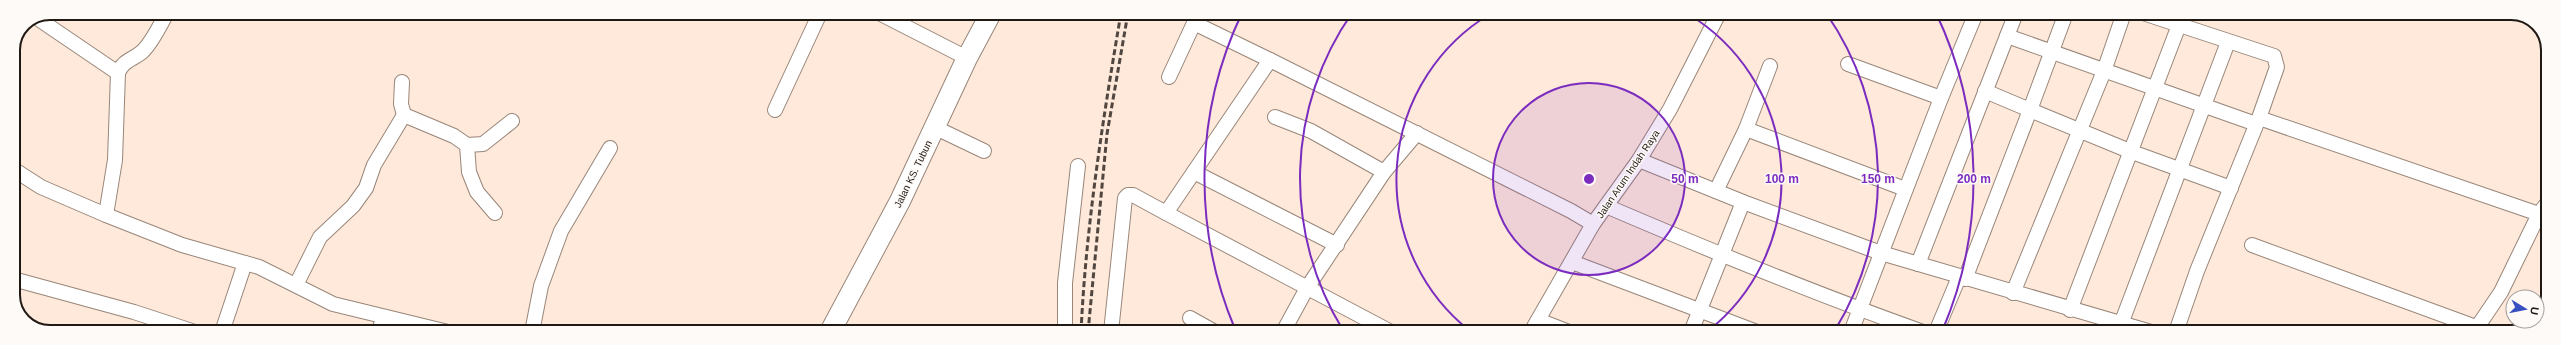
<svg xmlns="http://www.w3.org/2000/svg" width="2561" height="345" font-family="Arial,sans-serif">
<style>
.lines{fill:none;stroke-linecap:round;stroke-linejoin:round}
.street-casing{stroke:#988679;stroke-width:16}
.secondary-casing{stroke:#988679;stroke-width:22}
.street{stroke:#fff;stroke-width:14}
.secondary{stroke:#fff;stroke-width:20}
.rail{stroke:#514740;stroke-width:3;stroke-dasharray:6 3;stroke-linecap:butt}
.ring{fill:none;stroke:#7b2cbf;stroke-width:2}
.labels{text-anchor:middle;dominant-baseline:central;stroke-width:3;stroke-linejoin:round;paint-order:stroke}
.street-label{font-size:10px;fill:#1f1813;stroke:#fefaf7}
.rim{fill:none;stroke:#1f1813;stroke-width:2}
.centre{fill:#7b2cbf;stroke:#fefaf7;stroke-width:2}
.ring-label{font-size:12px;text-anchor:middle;font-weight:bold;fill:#7b2cbf;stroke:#fefaf7;stroke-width:3;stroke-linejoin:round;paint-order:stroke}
</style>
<rect width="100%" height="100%" fill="#fee9db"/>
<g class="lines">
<defs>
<g id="street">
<polyline points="879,13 967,58"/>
<polyline points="1200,13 1194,23 1270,60"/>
<polyline points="2143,13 2274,56 2277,67 2259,118"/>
<polyline points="37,18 118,73"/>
<polyline points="2007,36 2256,124"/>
<polyline points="1848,64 1941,98"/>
<polyline points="1169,77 1194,23"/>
<polyline points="402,82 401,104 404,115"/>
<polyline points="1985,91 2030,110 2066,13"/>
<polyline points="775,110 820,13"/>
<polyline points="1275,117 1311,131 1384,172"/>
<polyline points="936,128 984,151"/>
<polyline points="1746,129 1905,189"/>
<polyline points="467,145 483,144 512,121"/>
<polyline points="1639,160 1743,202 1881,253 2151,332"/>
<polyline points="13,169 41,187 106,215 182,245 259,267 333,304 448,332"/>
<polyline points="1194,172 1337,245"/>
<polyline points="1716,191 1746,129 1770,66"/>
<path d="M1606,206C1711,251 1816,294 1923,332"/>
<path d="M106,215L115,160L118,73C123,60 133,60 143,51C153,41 160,25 167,13"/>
<polyline points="2252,245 2476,327"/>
<polyline points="1572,262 1757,332"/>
<polyline points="1918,264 2016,13"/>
<polyline points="13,279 134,312 195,332"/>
<polyline points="1965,279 2030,110 2132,152 2231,188"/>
<polyline points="296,285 320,237 353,206 366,188 374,165 404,115 454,136 467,145 469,172 477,192 495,213"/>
<polyline points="2013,293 2104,71 2124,13"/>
<polyline points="2070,310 2179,25"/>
<polyline points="1190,318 1215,332"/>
<polyline points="1538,320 1569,332"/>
<polyline points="2121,324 2228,42"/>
<polyline points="222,332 245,263"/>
<polyline points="378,332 384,318"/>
<polyline points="532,332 541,286 561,231 610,148"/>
<polyline points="1065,332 1065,283 1078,166"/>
<polyline points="1111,332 1125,198 1128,195 1133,195 1166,213"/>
<polyline points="1283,332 1307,288 1384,172 1417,133"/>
<polyline points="1391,332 1166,213 1270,60 1571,211 1593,224"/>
<polyline points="1531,332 1593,224 1639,160 1670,109 1719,13"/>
<polyline points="1691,332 1743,202"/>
<polyline points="1851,332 1941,98 1976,13"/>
<polyline points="1936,332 1959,277"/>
<polyline points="2176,332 2197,271 2259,118 2539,214"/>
<polyline points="2214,332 2227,332"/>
<polyline points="2474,332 2501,292 2539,214 2548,202"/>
</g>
<polyline id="secondary" points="830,332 900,201 967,58 991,13"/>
</defs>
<!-- street casing -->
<use href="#street" class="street-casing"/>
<!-- secondary casing -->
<use href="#secondary" class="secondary-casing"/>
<!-- street -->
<use href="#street" class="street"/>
<!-- secondary -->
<use href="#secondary" class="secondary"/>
<!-- rail -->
<g class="rail">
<path d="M1081,332C1086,225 1103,119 1121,13"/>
<polyline points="1088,332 1107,134 1128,13"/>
</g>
</g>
<!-- distance rings -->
<circle cx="1589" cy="179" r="96" fill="#7b2cbf" fill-opacity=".12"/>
<g class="ring">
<circle cx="1589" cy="179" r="96"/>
<path d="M1470 331A193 193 0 0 1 1490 14M1688 14A193 193 0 0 1 1708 331"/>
<path d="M1343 330A289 289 0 0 1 1352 13M1826 13A289 289 0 0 1 1835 330"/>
<path d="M1235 329A385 385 0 0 1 1242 13M1936 13A385 385 0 0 1 1943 329"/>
</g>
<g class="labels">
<!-- street labels -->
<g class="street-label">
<text transform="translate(913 174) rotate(-64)">Jalan KS. Tubun</text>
<text transform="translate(1628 174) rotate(-56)">Jalan Arum Indah Raya</text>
</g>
</g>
<!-- crop -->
<path d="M0 0H2561V345H0ZM50 20H2511A30 30 0 0 1 2541 50V295A30 30 0 0 1 2511 325H50A30 30 0 0 1 20 295V50A30 30 0 0 1 50 20Z" fill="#fefaf7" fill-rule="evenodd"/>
<path class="rim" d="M50 20H2511A30 30 0 0 1 2541 50V295A30 30 0 0 1 2511 325H50A30 30 0 0 1 20 295V50A30 30 0 0 1 50 20Z"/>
<circle cx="1589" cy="179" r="6" class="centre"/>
<g class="ring-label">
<text x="1685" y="183">50 m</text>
<text x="1782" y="183">100 m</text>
<text x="1878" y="183">150 m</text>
<text x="1974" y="183">200 m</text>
</g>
<!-- north arrow -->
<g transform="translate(2525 309) rotate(100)"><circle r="19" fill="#fefaf7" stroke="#a5a09c"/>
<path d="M0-3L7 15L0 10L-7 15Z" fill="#3750c2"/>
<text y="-6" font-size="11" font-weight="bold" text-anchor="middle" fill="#1f1813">U</text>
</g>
</svg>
